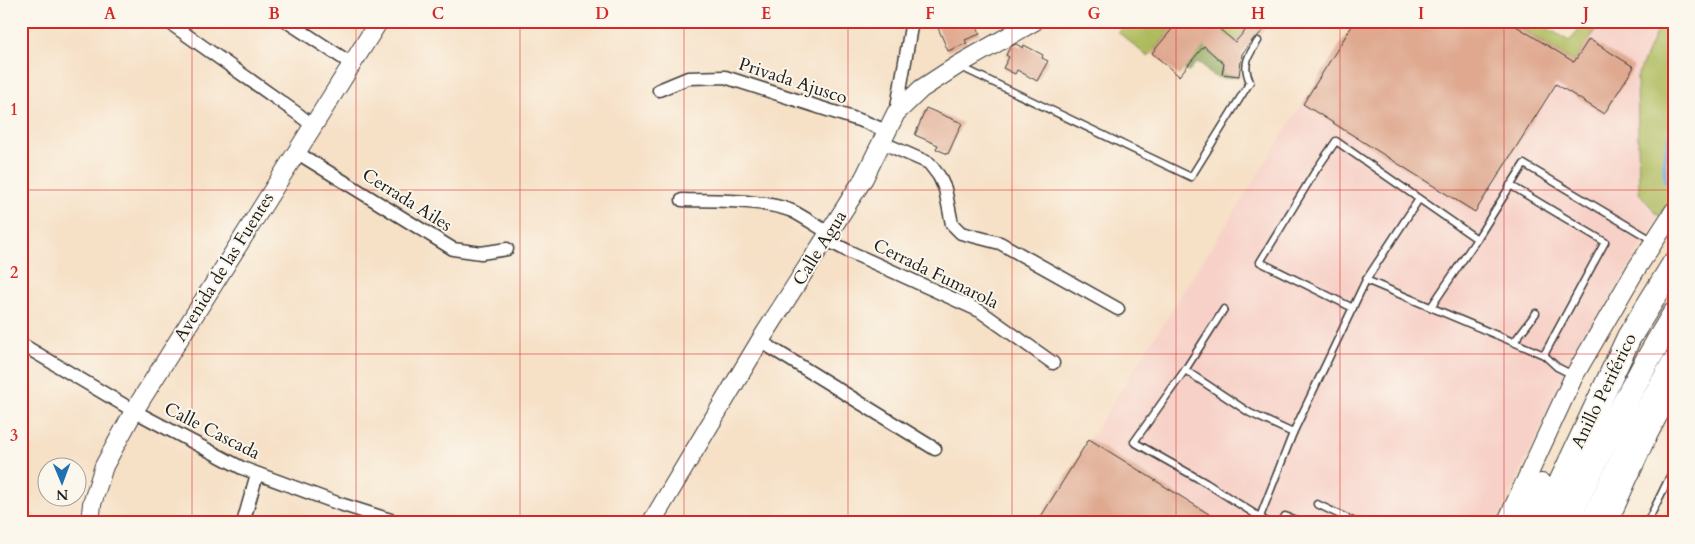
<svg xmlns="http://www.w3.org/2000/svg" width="1695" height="544" font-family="Cardo,serif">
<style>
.built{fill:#f7d1c8}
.green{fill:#aebb5d;stroke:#656c3c}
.forest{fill:#8aa354;stroke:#536038}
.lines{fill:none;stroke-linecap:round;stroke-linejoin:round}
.stream{stroke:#6ca4db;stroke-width:4}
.building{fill:#dfa88f}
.lane-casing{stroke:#3d3936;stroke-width:9}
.street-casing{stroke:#3d3936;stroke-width:15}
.secondary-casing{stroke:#3d3936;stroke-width:20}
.highway-casing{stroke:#3d3936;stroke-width:26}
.lane{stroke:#fff;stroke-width:6}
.street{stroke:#fff;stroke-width:12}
.secondary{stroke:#fff;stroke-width:18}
.highway{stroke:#fff;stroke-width:24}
.grid{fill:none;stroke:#d62828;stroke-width:1;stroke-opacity:0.55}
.labels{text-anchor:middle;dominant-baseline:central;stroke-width:4;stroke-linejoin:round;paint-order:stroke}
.street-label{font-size:18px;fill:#1c1c1c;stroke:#fbf7ec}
.neatline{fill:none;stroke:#d62828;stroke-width:2}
.grid-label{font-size:16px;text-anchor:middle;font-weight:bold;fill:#d62828}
</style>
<rect width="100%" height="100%" fill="#fbf7ec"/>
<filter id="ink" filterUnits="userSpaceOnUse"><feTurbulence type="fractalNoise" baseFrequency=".02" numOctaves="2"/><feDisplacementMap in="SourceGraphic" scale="10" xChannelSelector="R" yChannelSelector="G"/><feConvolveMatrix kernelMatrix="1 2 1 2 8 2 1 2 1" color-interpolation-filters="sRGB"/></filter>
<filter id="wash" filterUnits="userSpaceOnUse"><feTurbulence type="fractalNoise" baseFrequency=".0096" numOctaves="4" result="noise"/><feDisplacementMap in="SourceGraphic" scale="20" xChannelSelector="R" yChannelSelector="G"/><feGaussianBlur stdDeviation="1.12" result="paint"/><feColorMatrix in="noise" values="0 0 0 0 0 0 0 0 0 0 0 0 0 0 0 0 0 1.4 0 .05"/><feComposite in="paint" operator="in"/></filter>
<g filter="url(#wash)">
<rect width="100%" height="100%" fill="#f6e0c6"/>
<!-- built -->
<polygon class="built" points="1355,21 1508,21 1574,62 1602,21 1661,21 1637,77 1639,193 1659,216 1561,385 1497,523 1037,523"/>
<!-- green -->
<g class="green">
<polygon points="1125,21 1179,21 1148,57 1118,32"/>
<polygon points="1212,21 1254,21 1235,42"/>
<polygon points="1509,21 1536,21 1569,41 1588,21 1602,21 1574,62"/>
<polygon points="1661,21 1674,21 1674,160 1670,182 1674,184 1674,198 1659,216 1639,193 1637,77"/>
</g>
<!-- forest -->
<path class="forest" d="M1196,40L1218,58L1226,49L1222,74L1239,76C1230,79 1218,80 1210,74C1205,70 1205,65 1198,63L1194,65L1189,72L1185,69Z"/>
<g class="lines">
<!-- stream -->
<polyline class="stream" points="1665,181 1664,161 1674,113"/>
</g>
<g id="blocks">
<!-- building -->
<g class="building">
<polygon points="935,21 975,21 980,34 965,40 967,43 948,51"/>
<polygon points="1179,21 1210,21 1235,42 1254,21 1271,21 1258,36 1254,38 1242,54 1239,76 1222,74 1224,64 1204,46 1179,76 1152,53"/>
<polygon points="1355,21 1508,21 1574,62 1589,39 1634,67 1604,114 1556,84 1475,212 1303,104"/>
<polygon points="1016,44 1023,48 1024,45 1043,55 1042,58 1048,61 1037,81 1017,70 1015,74 1003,68 1009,57 1006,55 1010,47"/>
<polygon points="926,108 962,123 948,154 936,149 938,145 915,135"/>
<polygon points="1089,439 1177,494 1223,523 1037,523"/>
</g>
</g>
</g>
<g filter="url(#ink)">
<use href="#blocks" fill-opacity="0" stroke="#3d3936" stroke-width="1"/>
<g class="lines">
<defs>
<g id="lane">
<path d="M961,67L1191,177L1250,82C1242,65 1248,55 1258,41"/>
<polyline points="1510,185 1605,242 1544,355"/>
<polyline points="1366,280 1544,355 1557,367 1573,375"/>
<polyline points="1431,307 1477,239 1524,164 1652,240"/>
<polyline points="1353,308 1260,262 1316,170 1336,141 1477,239"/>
<polyline points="1514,342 1536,313"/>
<polyline points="1185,370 1224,309"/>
<polyline points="1317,504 1357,523"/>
<polyline points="1260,517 1293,433 1366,280 1419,199"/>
<polyline points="1269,523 1206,483 1134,442 1185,370 1250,413 1293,433"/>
<polyline points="1281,523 1285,516 1304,523"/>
<polyline points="1647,523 1674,468"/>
</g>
<g id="street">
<polyline points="167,21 298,114 313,126"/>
<polyline points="286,21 352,64"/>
<polyline points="659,90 688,78 725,77 865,122 886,131"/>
<polyline points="896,113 912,21"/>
<polyline points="881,142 929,163 939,176 945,189 952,224 961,233 1000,243 1118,309"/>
<polyline points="296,152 453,249 481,253 507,249"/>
<path d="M682,200C714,201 763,199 792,211C804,217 817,226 829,233"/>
<polyline points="825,239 850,252 980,311 1053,363"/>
<polyline points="760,341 935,449"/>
<polyline points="21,344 134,411 242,468 337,503 400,523"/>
<polyline points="243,523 257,474"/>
</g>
<g id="secondary">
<polyline points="90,523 92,504 104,466 134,411 379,21"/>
<polyline points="651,523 760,341 864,178 896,113 921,89 958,65 1035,21"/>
<polyline points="1506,523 1574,376 1635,271 1674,211"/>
<polyline points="1608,523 1646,439 1674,386"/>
</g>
<g id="highway">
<polyline points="1523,523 1541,486"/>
<polyline points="1542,523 1629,337 1674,264"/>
<path d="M1566,523C1599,452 1633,382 1674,315"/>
<polyline points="1592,523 1639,425 1674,363"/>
</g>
</defs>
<!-- lane casing -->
<use href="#lane" class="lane-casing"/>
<!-- street casing -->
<use href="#street" class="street-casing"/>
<!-- secondary casing -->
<use href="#secondary" class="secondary-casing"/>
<!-- highway casing -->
<use href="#highway" class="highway-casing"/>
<!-- lane -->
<use href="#lane" class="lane"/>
<!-- street -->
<use href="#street" class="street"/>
<!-- secondary -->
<use href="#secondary" class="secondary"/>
<!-- highway -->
<use href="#highway" class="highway"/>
</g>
</g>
<!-- grid -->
<path class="grid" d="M192,21V523M356,21V523M520,21V523M684,21V523M848,21V523M1012,21V523M1176,21V523M1340,21V523M1504,21V523M21,190H1674M21,354H1674"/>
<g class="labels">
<!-- street labels -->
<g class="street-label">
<text transform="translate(793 81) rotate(18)">Privada Ajusco</text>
<text transform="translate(407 200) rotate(32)">Cerrada Ailes</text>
<text transform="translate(820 248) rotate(-58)">Calle Agua</text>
<text transform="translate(224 267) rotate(-58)">Avenida de las Fuentes</text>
<text transform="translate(936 274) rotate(26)">Cerrada Fumarola</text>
<text transform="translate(1604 391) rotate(-64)">Anillo Periférico</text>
<text transform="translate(212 431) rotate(27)">Calle Cascada</text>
</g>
</g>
<!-- margin -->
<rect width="1695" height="544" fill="none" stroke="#fbf7ec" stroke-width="55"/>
<!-- north arrow -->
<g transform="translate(62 482) rotate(179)"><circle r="24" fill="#fbf7ec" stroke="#a29f99"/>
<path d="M0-4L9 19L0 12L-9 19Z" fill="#1f6fb2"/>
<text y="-8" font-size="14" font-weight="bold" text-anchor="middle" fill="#1c1c1c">N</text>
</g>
<rect x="28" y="28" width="1640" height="488" class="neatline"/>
<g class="grid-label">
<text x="110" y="19">A</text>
<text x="274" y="19">B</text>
<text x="438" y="19">C</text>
<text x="602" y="19">D</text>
<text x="766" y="19">E</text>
<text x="930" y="19">F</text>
<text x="1094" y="19">G</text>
<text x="1258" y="19">H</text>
<text x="1421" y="19">I</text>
<text x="1586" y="19">J</text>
<text x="14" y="115">1</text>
<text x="14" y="278">2</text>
<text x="14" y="441">3</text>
</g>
</svg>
